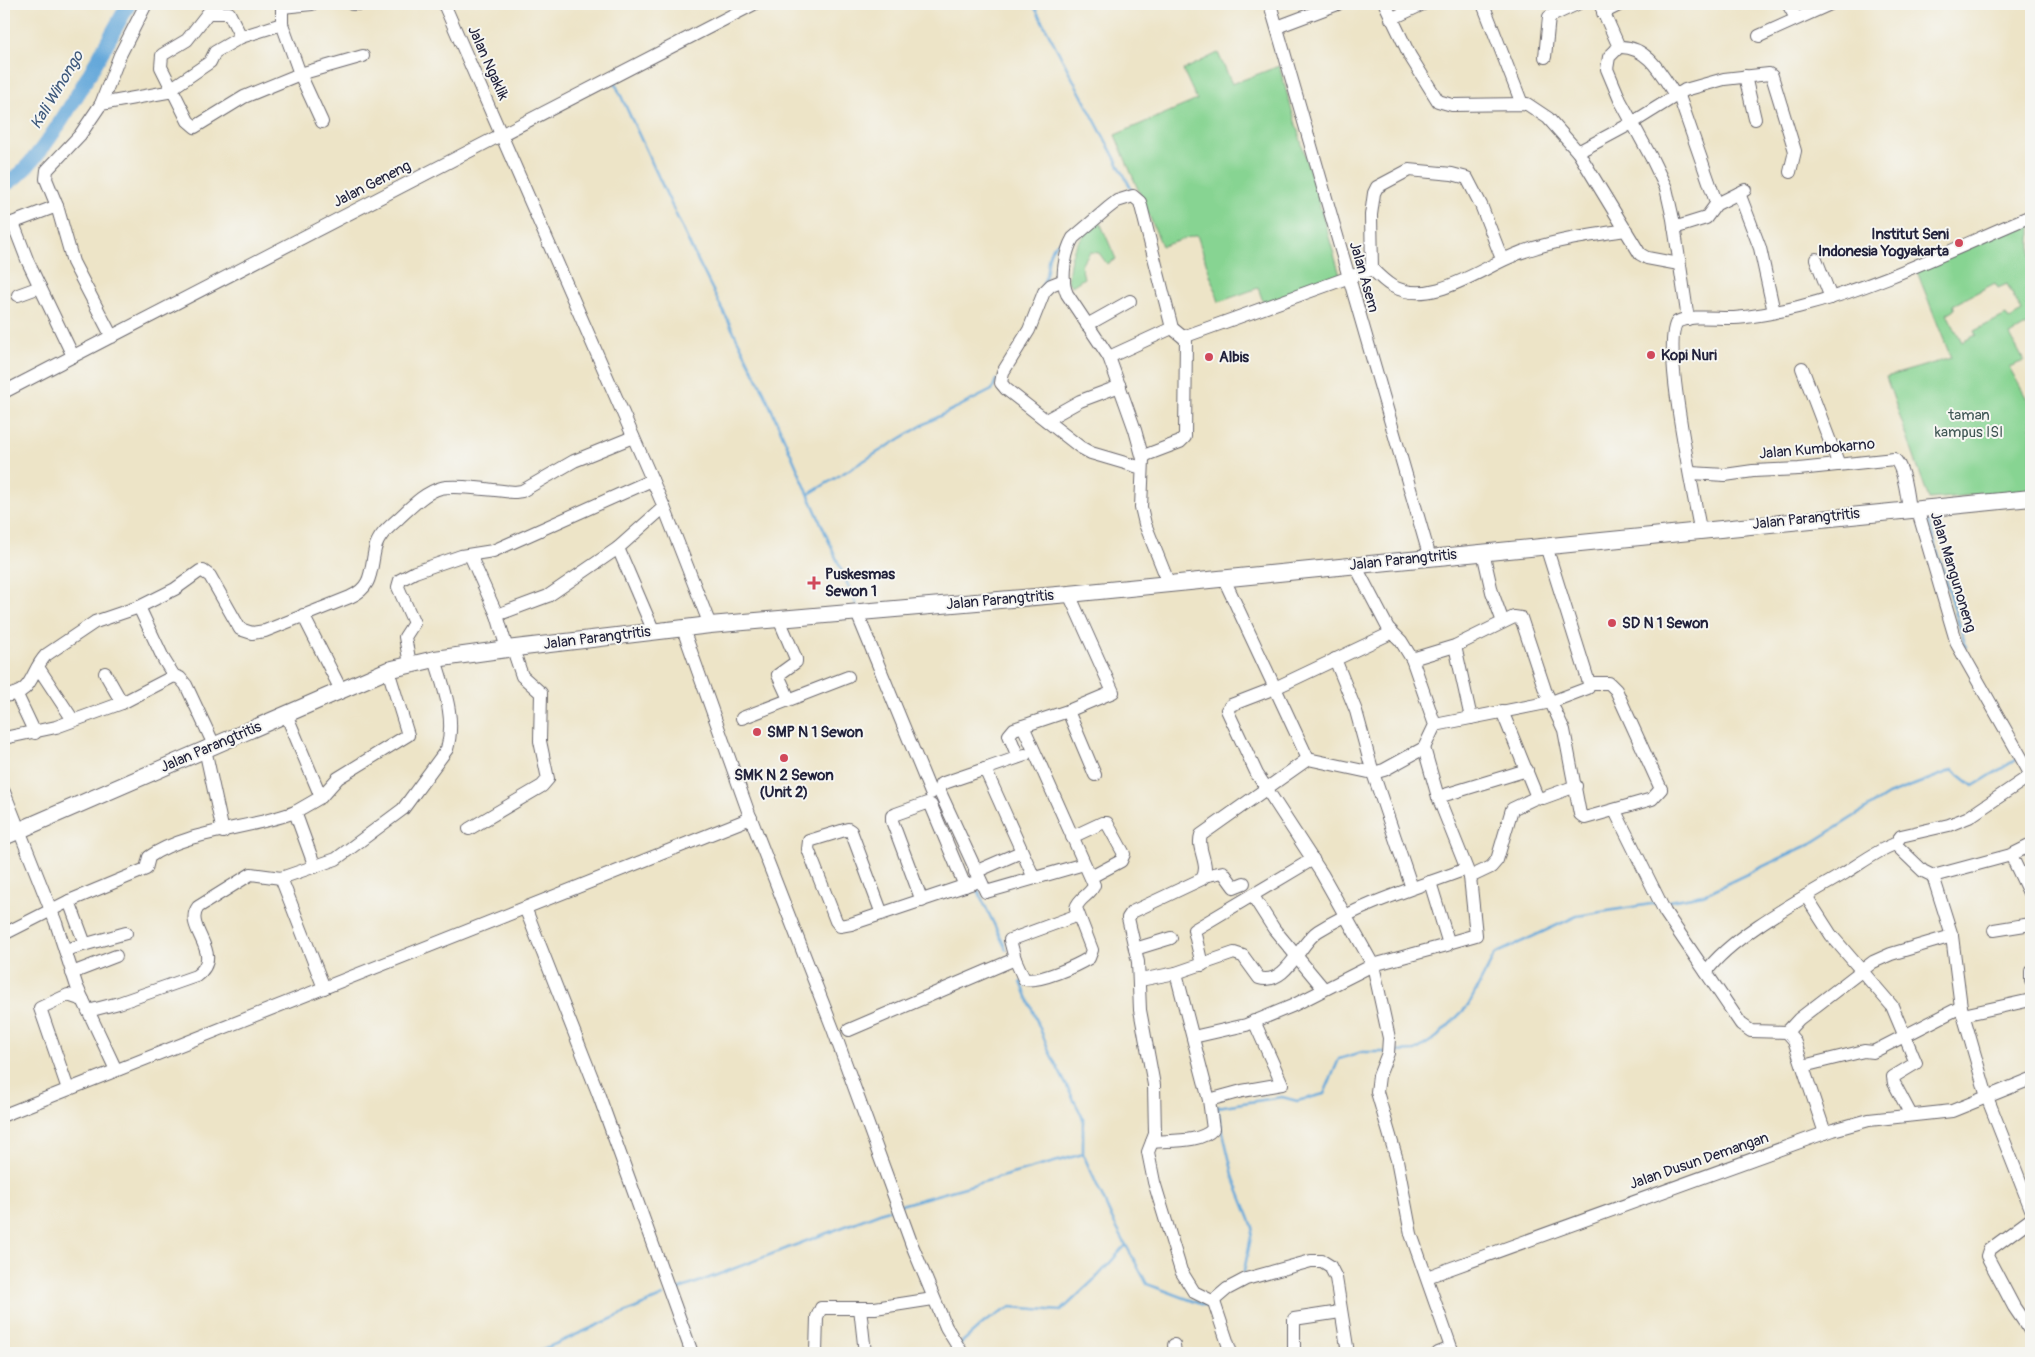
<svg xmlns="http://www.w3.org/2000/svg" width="2035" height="1357" font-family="Pangolin,sans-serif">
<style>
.green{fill:#87d492;stroke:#547b66;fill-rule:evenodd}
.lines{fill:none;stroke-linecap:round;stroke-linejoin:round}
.stream{stroke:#65a8da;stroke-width:2.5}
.river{stroke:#65a8da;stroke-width:15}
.minor-casing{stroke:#69666c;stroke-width:14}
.major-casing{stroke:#69666c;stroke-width:18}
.minor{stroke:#fff;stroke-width:12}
.major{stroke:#fff;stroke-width:16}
.poi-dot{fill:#d1495b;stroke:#f6f6f2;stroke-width:2}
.labels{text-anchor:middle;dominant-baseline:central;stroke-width:4;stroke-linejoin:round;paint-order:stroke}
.street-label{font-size:15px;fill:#22223b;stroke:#f6f6f2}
.poi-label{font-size:15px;font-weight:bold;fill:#22223b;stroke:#f6f6f2;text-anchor:start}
.park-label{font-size:15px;fill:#405755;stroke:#f6f6f2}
.water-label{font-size:16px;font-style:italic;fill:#3d587b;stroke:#f6f6f2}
</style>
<rect width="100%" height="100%" fill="#f6f6f2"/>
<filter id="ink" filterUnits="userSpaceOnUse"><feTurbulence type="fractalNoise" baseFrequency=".02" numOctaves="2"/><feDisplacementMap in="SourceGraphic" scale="10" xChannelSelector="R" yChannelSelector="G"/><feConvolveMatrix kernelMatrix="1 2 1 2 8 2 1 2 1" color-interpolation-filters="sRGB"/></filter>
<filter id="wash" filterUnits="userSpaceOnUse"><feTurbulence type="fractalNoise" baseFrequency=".0096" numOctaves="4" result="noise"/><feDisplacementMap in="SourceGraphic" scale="20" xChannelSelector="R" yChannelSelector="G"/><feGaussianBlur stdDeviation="1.12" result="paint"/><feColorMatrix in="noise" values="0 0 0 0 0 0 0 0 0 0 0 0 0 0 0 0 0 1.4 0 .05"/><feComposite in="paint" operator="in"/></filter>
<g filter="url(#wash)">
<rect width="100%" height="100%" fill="#ede4c7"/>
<!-- green -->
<g class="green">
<polygon points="1218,53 1232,84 1279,66 1340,275 1264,304 1258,288 1219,302 1197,235 1162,246 1115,135 1197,100 1183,70"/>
<path d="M2031,218V323L2010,335L2024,361L2009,367L2031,406V490L1929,499L1886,377L1951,358L1916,269ZM1995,283L1998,288L2007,284L2022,312L2009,319L2006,315L1974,331L1976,335L1962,342L1947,314L1955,309L1953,305Z"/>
<path d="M1099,220L1116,259L1107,264L1099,253L1090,252L1081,265L1084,278L1072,286L1068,282C1071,246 1074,246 1099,220Z"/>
</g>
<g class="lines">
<!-- stream -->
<g class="stream">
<polyline points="1033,4 1133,192"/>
<polyline points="755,10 767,4"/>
<polyline points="617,81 615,83 691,247 764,392 857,606"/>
<path d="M1042,286C1054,263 1038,252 1069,235"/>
<polyline points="809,494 926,423 992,390 996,380"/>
<polyline points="1926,513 1966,647"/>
<polyline points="976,887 1006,949"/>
<polyline points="1664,902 1703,895 1812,843 1888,795 1953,770 1973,786 2017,759"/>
<polyline points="1021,982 1050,1053 1083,1118 1083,1154 1114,1223 1147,1284 1209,1307 1211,1305"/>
<polyline points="1393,1052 1415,1051 1437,1037 1468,1006 1495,954 1577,916 1657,903"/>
<polyline points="901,1205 1083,1154"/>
<polyline points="1243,1276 1253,1227 1234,1179 1217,1107 1282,1097 1297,1101 1324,1094 1339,1059 1362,1052 1385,1052"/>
<polyline points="675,1291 893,1208"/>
<polyline points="960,1344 986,1321 1011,1307 1061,1311 1098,1276 1126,1245"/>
<polyline points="535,1353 663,1296"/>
<polyline points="950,1353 954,1349"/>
</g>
<!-- river -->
<path class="river" d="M4,185C46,164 103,47 129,4"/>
</g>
</g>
<g filter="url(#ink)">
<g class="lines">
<defs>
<g id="minor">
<polyline points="352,4 371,4"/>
<polyline points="444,4 664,507 710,625"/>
<polyline points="1270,4 1430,558"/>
<polyline points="1385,4 1410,56 1438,101 1452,105 1527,104 1548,118 1578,152 1640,254 1647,258 1679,264"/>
<polyline points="1483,4 1522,104"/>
<polyline points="1600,4 1619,47"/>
<polyline points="1788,4 1796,18"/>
<polyline points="282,7 312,4"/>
<polyline points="1603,13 1621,4"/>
<polyline points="1391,19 1423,4"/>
<polyline points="1277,27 1338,4"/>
<polyline points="1759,36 1830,4"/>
<polyline points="1545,57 1549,17 1577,4"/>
<polyline points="1745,76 1755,119"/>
<polyline points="172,88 210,62 215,52 241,37 282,24"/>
<polyline points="173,91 161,67 162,55 187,40 208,13 229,13 241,37"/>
<polyline points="1678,93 1716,202 1719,203 1745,190"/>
<path d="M1675,95C1662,75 1647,45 1619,47L1609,57L1607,69L1620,100L1652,159L1666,188L1673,219L1688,319"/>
<polyline points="101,104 173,91 188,121 195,127 244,97 300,74 282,24 282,4"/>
<polyline points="322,122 300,74 363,56"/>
<polyline points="1578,152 1632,123 1685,90 1724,79 1769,74 1772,76 1795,151 1790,172"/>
<polyline points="1739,193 1760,248 1774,312"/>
<polyline points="57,206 46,179 47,170 80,135 101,104 120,55 146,4"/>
<polyline points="13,223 28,262 73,356"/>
<polyline points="4,226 57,206 73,262 112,337"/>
<polyline points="1674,228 1706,218 1717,203"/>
<polyline points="1816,259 1831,298"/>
<path d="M1372,269C1378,275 1385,282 1392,286C1434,309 1486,263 1525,251C1557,240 1592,235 1626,230"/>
<polyline points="1372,269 1371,215 1374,193 1377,187 1409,170 1452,174 1467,178 1481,205 1502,259"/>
<polyline points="1064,280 1051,285 1044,292 1029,330 1003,372 1001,383 1006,389 1080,447 1091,453 1142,468"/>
<polyline points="18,295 40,287"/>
<polyline points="1087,325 1130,301"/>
<polyline points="1109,357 1172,328"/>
<polyline points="1802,368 1839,465"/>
<polyline points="4,392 754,4"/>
<polyline points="1046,420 1080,401 1120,386"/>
<path d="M1143,459L1135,430L1109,357L1067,294C1060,279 1065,252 1073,238L1108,208L1117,201L1133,196L1140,202L1172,328L1184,338"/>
<path d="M1691,473L1725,475L1753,471L1799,469L1894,459C1904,466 1907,497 1909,509"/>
<polyline points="1917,508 1957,644 2031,775"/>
<path d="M1700,529C1694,495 1661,344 1677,322C1693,314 1717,319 1734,318C1755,317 1777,312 1798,307C1878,287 1955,248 2031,216"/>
<polyline points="618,548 654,632"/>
<polyline points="1483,552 1492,592 1503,622"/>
<polyline points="470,555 497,615 507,649"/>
<polyline points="1355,565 1388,628 1401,641 1412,659 1435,725 1424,748 1384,770 1373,773 1308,759 1275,688 1231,705 1227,710 1257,774 1322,874 1373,965 1389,1038 1388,1053 1379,1076 1377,1092 1397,1160 1411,1234 1453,1353"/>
<polyline points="1224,579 1275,688 1391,633"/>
<polyline points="1169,584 1145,524 1141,507 1143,459 1146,455 1180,442 1185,437 1186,336 1372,269"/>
<polyline points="139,607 164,660 174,676"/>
<polyline points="857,613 931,793"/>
<polyline points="303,615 341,690"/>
<polyline points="497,615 548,596 618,548 664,507"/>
<polyline points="779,619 796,659 796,662 778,675 789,699"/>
<polyline points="683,629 748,811 833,1029 912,1245 946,1327 962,1353"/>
<polyline points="1455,646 1471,718"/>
<polyline points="1335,659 1356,711 1373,773 1412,888"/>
<polyline points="1412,659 1455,646 1514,617 1521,618 1545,690 1564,730 1580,814 1585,818 1652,799 1661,789 1616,690 1609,683 1589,683"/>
<polyline points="410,664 405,637 414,623 398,587 400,580 415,572 461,556 493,551 652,480"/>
<polyline points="38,667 73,720"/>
<polyline points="105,673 122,703"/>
<polyline points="17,695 35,733"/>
<path d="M4,696C35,693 29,673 46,655L95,622L139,607L175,589L200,571H203L210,576L240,629L252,633L265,631L350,597C373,587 370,571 375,549C378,536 388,528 398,519C410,508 425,492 441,488C457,484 496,491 515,492L522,491L574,461L633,437"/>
<polyline points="1068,711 1095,775"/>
<polyline points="1502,711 1537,797 1543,798 1576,786"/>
<polyline points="286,714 321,797"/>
<polyline points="742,718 848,677"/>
<polyline points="1435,725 1551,702 1588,688 1589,683 1546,546"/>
<path d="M1023,726L1094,885C1091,895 1079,897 1076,908L1092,950L1089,958C1076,966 1039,983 1024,979L1015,959L1010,940L1078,915"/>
<polyline points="4,738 56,727 122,703 174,676 180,678 186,685 214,745"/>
<polyline points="1424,748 1438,797 1470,877 1476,935 1448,943"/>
<polyline points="205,749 223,832"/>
<polyline points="1025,755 985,769 1034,878"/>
<polyline points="1018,757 1009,735 1014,729 1068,711 1113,692 1069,594"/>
<polyline points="985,769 941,784 939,790 986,892 1084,864"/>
<polyline points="4,792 56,923 77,987 116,1070"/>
<polyline points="1438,797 1527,770"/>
<polyline points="1615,811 1665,912 1741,1024 1751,1031 1787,1032 1794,1040 1825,1133"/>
<polyline points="469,829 542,786 548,779 540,741 541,693 522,676 513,649"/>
<polyline points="1072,837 1102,823 1107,823 1124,854 1121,861 1091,877"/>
<polyline points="1895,844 1923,871 1933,876 2011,855 2031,845"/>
<polyline points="2011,855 2031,897"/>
<polyline points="315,867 295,812 321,797 338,778 408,735 388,670"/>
<polyline points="975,872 1021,852"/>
<polyline points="1204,876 1223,872 1234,887 1244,883"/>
<polyline points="1933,876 1952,936 1961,1007 1987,1097 2031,1209"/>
<polyline points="1470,877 1491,867 1497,860 1512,809 1537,797"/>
<polyline points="281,878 324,988"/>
<polyline points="1253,896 1274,929 1323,988"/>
<polyline points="1806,896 1831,935 1892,1006 1916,1063 1893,1077 1894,1083 1911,1115"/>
<polyline points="69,901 85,944"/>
<polyline points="922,901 892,821 892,816 896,814 927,803 931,805 965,886"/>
<polyline points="526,910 598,1093 692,1353"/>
<polyline points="882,914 851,831 848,829 809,841 808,849 836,921 840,926 851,924 979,881"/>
<polyline points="1994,930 2031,924"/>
<path d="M4,934L69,901L146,869L149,857C185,831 251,829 295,812"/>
<polyline points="1135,949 1171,938"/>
<polyline points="65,950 126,933"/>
<polyline points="1202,965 1194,930 1313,859"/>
<polyline points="2031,971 2031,981"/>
<path d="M1706,972C1732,935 1805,897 1845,873C1861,863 1878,850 1895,844L1901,836L1949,825L1969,817L2031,775"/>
<polyline points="72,973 116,956"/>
<path d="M1140,980L1176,973L1234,953L1243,956L1259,978C1287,986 1300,942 1318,931C1365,902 1416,888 1466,869"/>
<path d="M88,1011L119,1003L196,976C227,954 182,928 198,907L251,874L281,878L336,859L403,809L447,749C456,718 444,689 435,659"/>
<polyline points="1963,1015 2031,1000"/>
<polyline points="849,1030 1015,959"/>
<polyline points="1787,1032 1799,1019 1873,962 1891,954 1952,936"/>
<polyline points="1193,1037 1246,1025 1292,1006 1373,965 1447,945 1448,941 1430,882"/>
<polyline points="1803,1066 1864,1051 1873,1052 1961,1007"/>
<polyline points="68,1089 40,1008 68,995 83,1000"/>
<polyline points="1209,1100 1242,1091 1282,1084 1254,1021"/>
<polyline points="4,1115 751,818"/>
<path d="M1152,1142C1169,1140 1201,1143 1213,1129L1209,1100L1176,973"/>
<polyline points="2031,1219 1989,1250 1987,1256 2014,1307 2031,1332"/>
<polyline points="1427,1277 1833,1130 1869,1120 1952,1111 2031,1079"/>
<polyline points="1213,1301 1227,1289 1246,1279 1311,1261 1322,1261 1330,1266 1336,1278 1348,1353"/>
<polyline points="860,1308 865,1353"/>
<polyline points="1174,1345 1175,1353"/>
<polyline points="816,1353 817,1317 821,1308 875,1308 933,1299"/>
<path d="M1231,1353L1214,1302L1194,1292L1181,1271L1154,1182L1148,1152L1155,1134L1154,1085L1140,1010L1138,962L1128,918L1132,912L1202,879C1211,864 1196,850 1201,835L1308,759"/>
<polyline points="1294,1353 1294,1319 1340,1312"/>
<polyline points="1438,1353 1451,1348"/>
</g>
<polyline id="major" points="4,837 388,670 435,659 507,649 710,625 1069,594 2031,498"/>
</defs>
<!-- minor casing -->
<use href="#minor" class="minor-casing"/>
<!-- major casing -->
<use href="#major" class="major-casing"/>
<!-- minor -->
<use href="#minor" class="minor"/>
<!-- major -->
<use href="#major" class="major"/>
</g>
</g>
<!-- markers -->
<g class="poi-dot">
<circle cx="1959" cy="243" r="5"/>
<circle cx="1651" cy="355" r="5"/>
<circle cx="1209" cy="357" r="5"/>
<path d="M811.5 575.5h5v5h5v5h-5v5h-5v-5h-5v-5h5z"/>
<circle cx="1612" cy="623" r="5"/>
<circle cx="757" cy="732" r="5"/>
<circle cx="784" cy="758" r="5"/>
</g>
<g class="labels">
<!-- street labels -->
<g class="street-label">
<text transform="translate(488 63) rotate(66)">Jalan Ngaklik</text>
<text transform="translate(372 184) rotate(-27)">Jalan Geneng</text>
<text transform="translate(1364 277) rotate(74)">Jalan Asem</text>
<text transform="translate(1817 449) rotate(-5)">Jalan Kumbokarno</text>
<text transform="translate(1806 519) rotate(-6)">Jalan Parangtritis</text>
<text transform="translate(1403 560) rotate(-6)">Jalan Parangtritis</text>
<text transform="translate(1953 572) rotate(73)">Jalan Mangunoneng</text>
<text transform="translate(1000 600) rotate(-5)">Jalan Parangtritis</text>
<text transform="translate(597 638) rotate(-7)">Jalan Parangtritis</text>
<text transform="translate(211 747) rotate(-23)">Jalan Parangtritis</text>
<text transform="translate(1699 1161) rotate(-19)">Jalan Dusun Demangan</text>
</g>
<!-- poi labels -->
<g class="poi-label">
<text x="1949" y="234" text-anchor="end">Institut Seni<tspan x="1949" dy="17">Indonesia Yogyakarta</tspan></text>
<text x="1661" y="355">Kopi Nuri</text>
<text x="1219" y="357">Albis</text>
<text x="825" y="574">Puskesmas<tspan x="825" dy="17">Sewon 1</tspan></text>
<text x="1622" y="623">SD N 1 Sewon</text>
<text x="767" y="732">SMP N 1 Sewon</text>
<text x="784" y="775" text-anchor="middle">SMK N 2 Sewon<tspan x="784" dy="17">(Unit 2)</tspan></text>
</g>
<!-- park labels -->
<g class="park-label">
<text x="1969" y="415">taman<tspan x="1969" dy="17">kampus ISI</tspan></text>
</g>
<!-- water labels -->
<g class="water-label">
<text transform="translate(57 90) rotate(-59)">Kali Winongo</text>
</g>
</g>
<!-- margin -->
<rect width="2035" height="1357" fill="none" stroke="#f6f6f2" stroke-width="20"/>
</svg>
